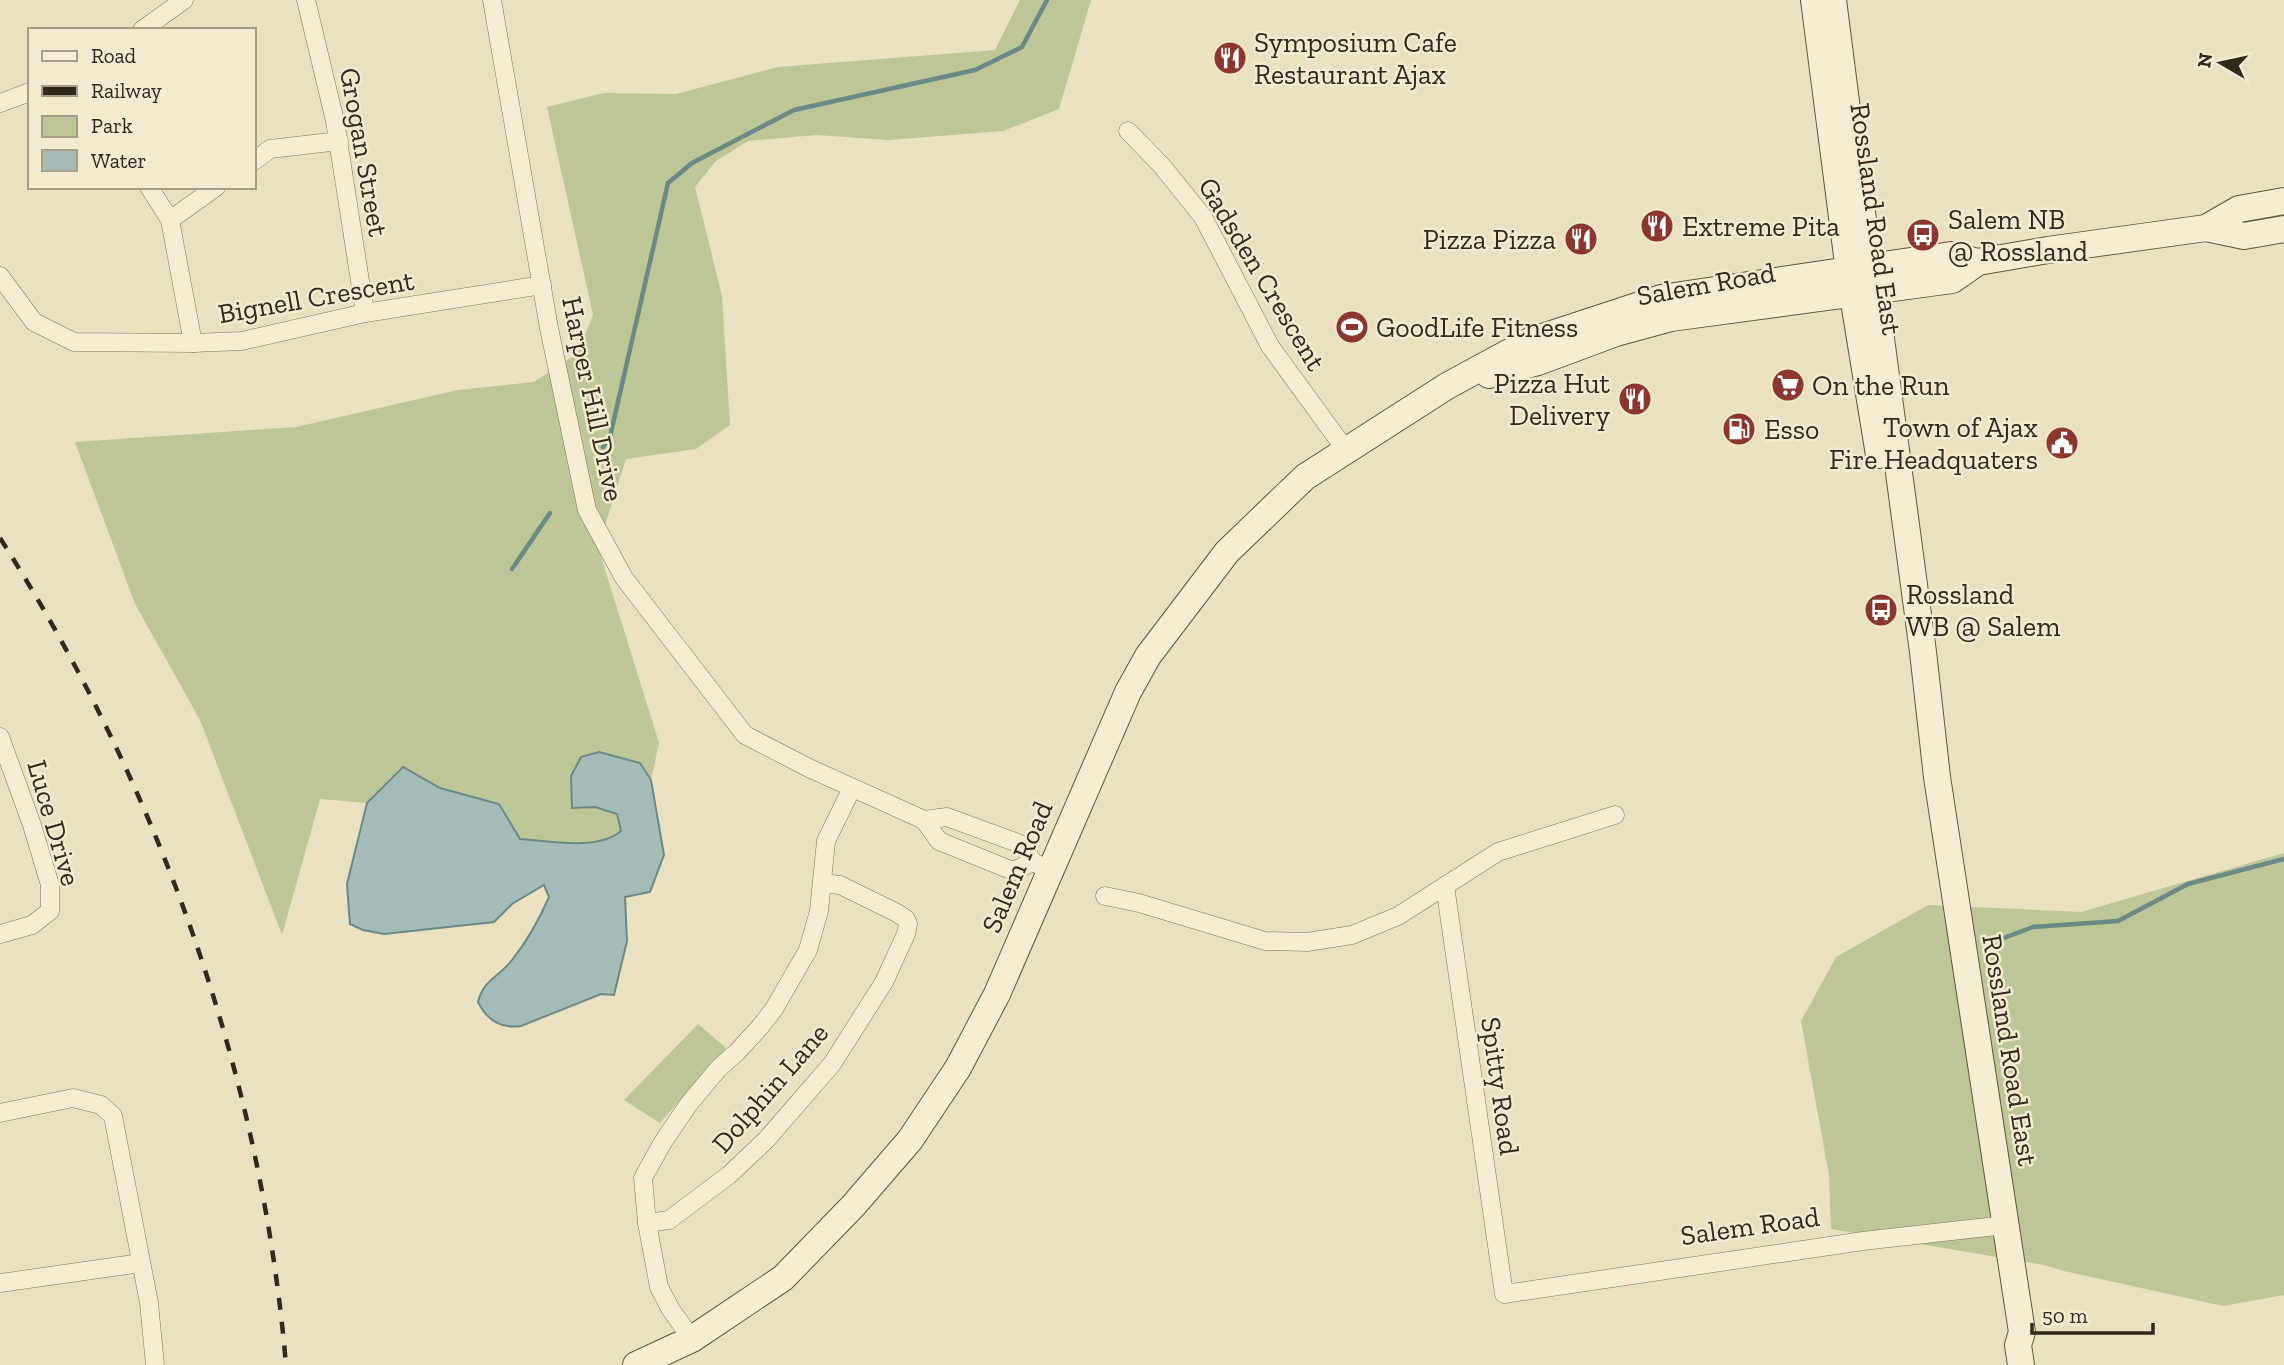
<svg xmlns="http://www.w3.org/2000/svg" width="2284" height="1365" font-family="'Zilla Slab',serif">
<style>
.green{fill:#bcc696}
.water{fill:#a3bcb7;stroke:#6b8985;stroke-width:2}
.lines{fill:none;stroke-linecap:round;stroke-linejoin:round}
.stream{stroke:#6b8985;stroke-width:4.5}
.street-casing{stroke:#81735a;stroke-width:19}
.secondary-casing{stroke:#63543d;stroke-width:28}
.street{stroke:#f5eed3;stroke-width:18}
.secondary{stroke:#f5eed3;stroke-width:26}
.rail{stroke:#32291d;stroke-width:4.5;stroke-dasharray:12 12;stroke-linecap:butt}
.labels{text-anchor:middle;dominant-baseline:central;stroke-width:5;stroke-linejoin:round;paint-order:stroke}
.poi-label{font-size:28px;fill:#32291d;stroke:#f2ebcf;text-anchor:start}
.street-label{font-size:28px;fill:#32291d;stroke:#f2ebcf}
</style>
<rect width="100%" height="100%" fill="#eae1c1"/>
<!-- green -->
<g class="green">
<path d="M1020,0H1091L1059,109L1003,131L889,140L817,135L748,141L716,161L695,187L722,296L730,425L696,449L626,459L598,547L659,743L651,780L640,763L572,807H595L618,814L621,831C597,851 549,841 520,839L499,804L440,788L402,767L367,803L320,799L282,935L200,720L135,604L75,442L296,427L458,390L534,382L577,354L593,315L547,107L604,93L676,94L778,67L995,50Z"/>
<polygon points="2284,853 2284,1295 2223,1306 2064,1271 2044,1265 1831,1229 1829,1175 1801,1021 1836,957 1928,905 2081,912"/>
<polygon points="698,1024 726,1048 660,1123 624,1100"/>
</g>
<!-- water -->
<path class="water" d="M599,752L640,763L651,780L664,855L650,892L625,897L627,941L614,995L601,994L521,1026C501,1029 487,1020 478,1002C483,980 499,977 512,960C528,940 539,920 549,897L544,885L512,904L494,922L384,934L363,930L350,924L347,884L367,803L403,767L440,788L499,804L520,839C549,841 598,851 621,831L617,814L595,807L572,808L571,776L581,757Z"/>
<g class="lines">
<!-- stream -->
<g class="stream">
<polyline points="603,447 610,437 668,183 692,163 794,110 975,70 1022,47 1047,0"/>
<polyline points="512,569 550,513"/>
<polyline points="2001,939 2033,927 2118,921 2188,884 2284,859"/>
</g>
<defs>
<g id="street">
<polyline points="306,0 335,121 365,313"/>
<polyline points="492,0 549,328 587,510 624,578 745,735 809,768 924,820 939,841 1013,871 1033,862"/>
<polyline points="142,30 184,0"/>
<polyline points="0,103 30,92"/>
<polyline points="1128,131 1162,166 1203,217 1270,346 1345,449"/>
<polyline points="254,161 270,149 339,141"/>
<polyline points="149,187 170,220 193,343"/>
<polyline points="170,220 216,187"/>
<polyline points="0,276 34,322 74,342 193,343 242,341 365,313 542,285"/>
<polyline points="0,737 32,825 50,885 50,911 32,925 0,934"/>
<polyline points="924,820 947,817 1023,845 1033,862 1041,866"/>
<polyline points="1445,886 1504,1294 1863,1241 2005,1225"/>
<polyline points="1105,896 1139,903 1265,941 1307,942 1352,935 1398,916 1498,852 1615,815"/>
<polyline points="0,1113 73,1098 101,1105 113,1116 149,1303 155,1365"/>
<polyline points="647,1223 669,1220 729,1175 766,1140 832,1064 884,982 906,934 908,924 906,919 897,913 840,885 822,883"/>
<polyline points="0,1283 141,1263"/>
<polyline points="692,1339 671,1310 659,1287 647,1223 643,1178 663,1142 688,1105 718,1069 737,1052 760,1027 774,1009 808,950 819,911 826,841 852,788"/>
</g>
<g id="secondary">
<polyline points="1814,0 1849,271 1879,455"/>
<polyline points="1833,0 1851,141 1880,331 1923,652 1937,777 2022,1332 2018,1345 2021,1365"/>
<polyline points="2206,228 2239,209 2284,201"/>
<polyline points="1489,375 1538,362 1616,333 1671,318 1952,280 1978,262 2048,250 2206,228 2244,236 2284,229"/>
<polyline points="636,1365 692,1339 783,1278 853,1206 910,1140 958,1068 997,994 1128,692 1148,656 1227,552 1305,477 1447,386 1530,341 1661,298 1951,255 1978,262"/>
</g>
</defs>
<!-- street casing -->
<use href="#street" class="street-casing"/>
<!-- secondary casing -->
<use href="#secondary" class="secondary-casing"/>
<!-- street -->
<use href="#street" class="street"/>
<!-- secondary -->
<use href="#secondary" class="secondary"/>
<!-- rail -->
<path class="rail" d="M0,538C158,785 261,1072 286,1365"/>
</g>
<!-- icons -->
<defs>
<symbol id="restaurant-disc" viewBox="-11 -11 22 22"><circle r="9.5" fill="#8b372f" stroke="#f2ebcf"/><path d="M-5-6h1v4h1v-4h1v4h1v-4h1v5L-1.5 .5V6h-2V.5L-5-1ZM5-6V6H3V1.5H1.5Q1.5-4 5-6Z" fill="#fff"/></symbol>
<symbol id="bus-disc" viewBox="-11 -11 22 22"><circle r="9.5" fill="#8b372f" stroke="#f2ebcf"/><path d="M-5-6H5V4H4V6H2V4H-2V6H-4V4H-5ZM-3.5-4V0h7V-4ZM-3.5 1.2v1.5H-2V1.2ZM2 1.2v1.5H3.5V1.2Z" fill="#fff"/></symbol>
<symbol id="stadium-disc" viewBox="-11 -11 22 22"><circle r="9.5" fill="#8b372f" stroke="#f2ebcf"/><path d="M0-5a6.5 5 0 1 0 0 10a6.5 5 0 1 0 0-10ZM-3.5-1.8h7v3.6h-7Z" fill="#fff"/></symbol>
<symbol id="supermarket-disc" viewBox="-11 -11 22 22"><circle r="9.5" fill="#8b372f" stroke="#f2ebcf"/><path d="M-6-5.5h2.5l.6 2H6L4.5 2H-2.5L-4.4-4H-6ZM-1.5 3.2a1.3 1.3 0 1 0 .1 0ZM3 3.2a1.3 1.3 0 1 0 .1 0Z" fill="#fff"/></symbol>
<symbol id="fuel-disc" viewBox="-11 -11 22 22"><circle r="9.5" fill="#8b372f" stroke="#f2ebcf"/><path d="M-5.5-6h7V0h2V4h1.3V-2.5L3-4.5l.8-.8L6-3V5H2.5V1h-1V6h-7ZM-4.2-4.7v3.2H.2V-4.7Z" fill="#fff"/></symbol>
<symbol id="civic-disc" viewBox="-11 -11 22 22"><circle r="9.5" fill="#8b372f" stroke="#f2ebcf"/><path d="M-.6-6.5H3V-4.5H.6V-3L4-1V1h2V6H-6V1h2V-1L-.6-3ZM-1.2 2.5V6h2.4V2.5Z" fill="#fff"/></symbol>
</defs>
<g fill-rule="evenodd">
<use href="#restaurant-disc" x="1211" y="39" width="38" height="38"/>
<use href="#restaurant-disc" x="1638" y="207" width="38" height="38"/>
<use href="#bus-disc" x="1904" y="216" width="38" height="38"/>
<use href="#restaurant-disc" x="1562" y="220" width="38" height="38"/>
<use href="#stadium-disc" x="1333" y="308" width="38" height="38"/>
<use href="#supermarket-disc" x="1769" y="366" width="38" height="38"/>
<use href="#restaurant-disc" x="1616" y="380" width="38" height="38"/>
<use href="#fuel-disc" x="1720" y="410" width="38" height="38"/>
<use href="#civic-disc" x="2043" y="424" width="38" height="38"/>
<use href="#bus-disc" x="1862" y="591" width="38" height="38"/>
</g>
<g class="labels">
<!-- poi labels -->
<g class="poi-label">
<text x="1254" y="42">Symposium Cafe<tspan x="1254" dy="32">Restaurant Ajax</tspan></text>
<text x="1948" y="219">Salem NB<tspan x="1948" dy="32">@ Rossland</tspan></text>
<text x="1682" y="226">Extreme Pita</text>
<text x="1556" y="239" text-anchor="end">Pizza Pizza</text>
<text x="1376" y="327">GoodLife Fitness</text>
<text x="1610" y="383" text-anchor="end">Pizza Hut<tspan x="1610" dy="32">Delivery</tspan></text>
<text x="1812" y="385">On the Run</text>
<text x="2038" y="427" text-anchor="end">Town of Ajax<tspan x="2038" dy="32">Fire Headquaters</tspan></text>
<text x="1764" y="429">Esso</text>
<text x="1906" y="594">Rossland<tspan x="1906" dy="32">WB @ Salem</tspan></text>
</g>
<!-- street labels -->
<g class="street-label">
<text transform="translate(364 152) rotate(80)">Grogan Street</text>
<text transform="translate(1876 219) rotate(82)">Rossland Road East</text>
<text transform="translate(1262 274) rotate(59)">Gadsden Crescent</text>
<text transform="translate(1706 284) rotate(-10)">Salem Road</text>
<text transform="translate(316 297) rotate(-10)">Bignell Crescent</text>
<text transform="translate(593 399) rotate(78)">Harper Hill Drive</text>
<text transform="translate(54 823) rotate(74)">Luce Drive</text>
<text transform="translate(1017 867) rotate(-67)">Salem Road</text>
<text transform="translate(2010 1050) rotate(81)">Rossland Road East</text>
<text transform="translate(1500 1086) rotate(82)">Spitty Road</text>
<text transform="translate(770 1088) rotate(-49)">Dolphin Lane</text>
<text transform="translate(1750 1226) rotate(-8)">Salem Road</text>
</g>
</g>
<!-- legend -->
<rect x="28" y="28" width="228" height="161" fill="#f2ebcf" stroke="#a59d88" stroke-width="2"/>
<rect x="42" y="51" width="35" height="10" fill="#f5eed3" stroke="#a59d88" stroke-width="2"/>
<text x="91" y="63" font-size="21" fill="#32291d">Road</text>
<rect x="42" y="86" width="35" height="10" fill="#32291d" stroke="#a59d88" stroke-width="2"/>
<text x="91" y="98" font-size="21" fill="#32291d">Railway</text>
<rect x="42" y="116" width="35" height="21" fill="#bcc696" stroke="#a59d88" stroke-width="2"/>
<text x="91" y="133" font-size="21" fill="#32291d">Park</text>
<rect x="42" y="150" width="35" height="21" fill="#a3bcb7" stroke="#a59d88" stroke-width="2"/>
<text x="91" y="168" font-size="21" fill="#32291d">Water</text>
<!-- north arrow -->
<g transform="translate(2221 63) rotate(279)" stroke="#f2ebcf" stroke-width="5" paint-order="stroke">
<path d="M0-5L12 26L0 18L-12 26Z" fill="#32291d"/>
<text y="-10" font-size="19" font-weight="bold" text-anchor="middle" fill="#32291d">N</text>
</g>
<!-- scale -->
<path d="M2032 1323v10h121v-10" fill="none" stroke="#32291d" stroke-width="3.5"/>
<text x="2042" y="1323" font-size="21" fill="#32291d" stroke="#f2ebcf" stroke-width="5" paint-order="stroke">50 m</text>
</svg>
